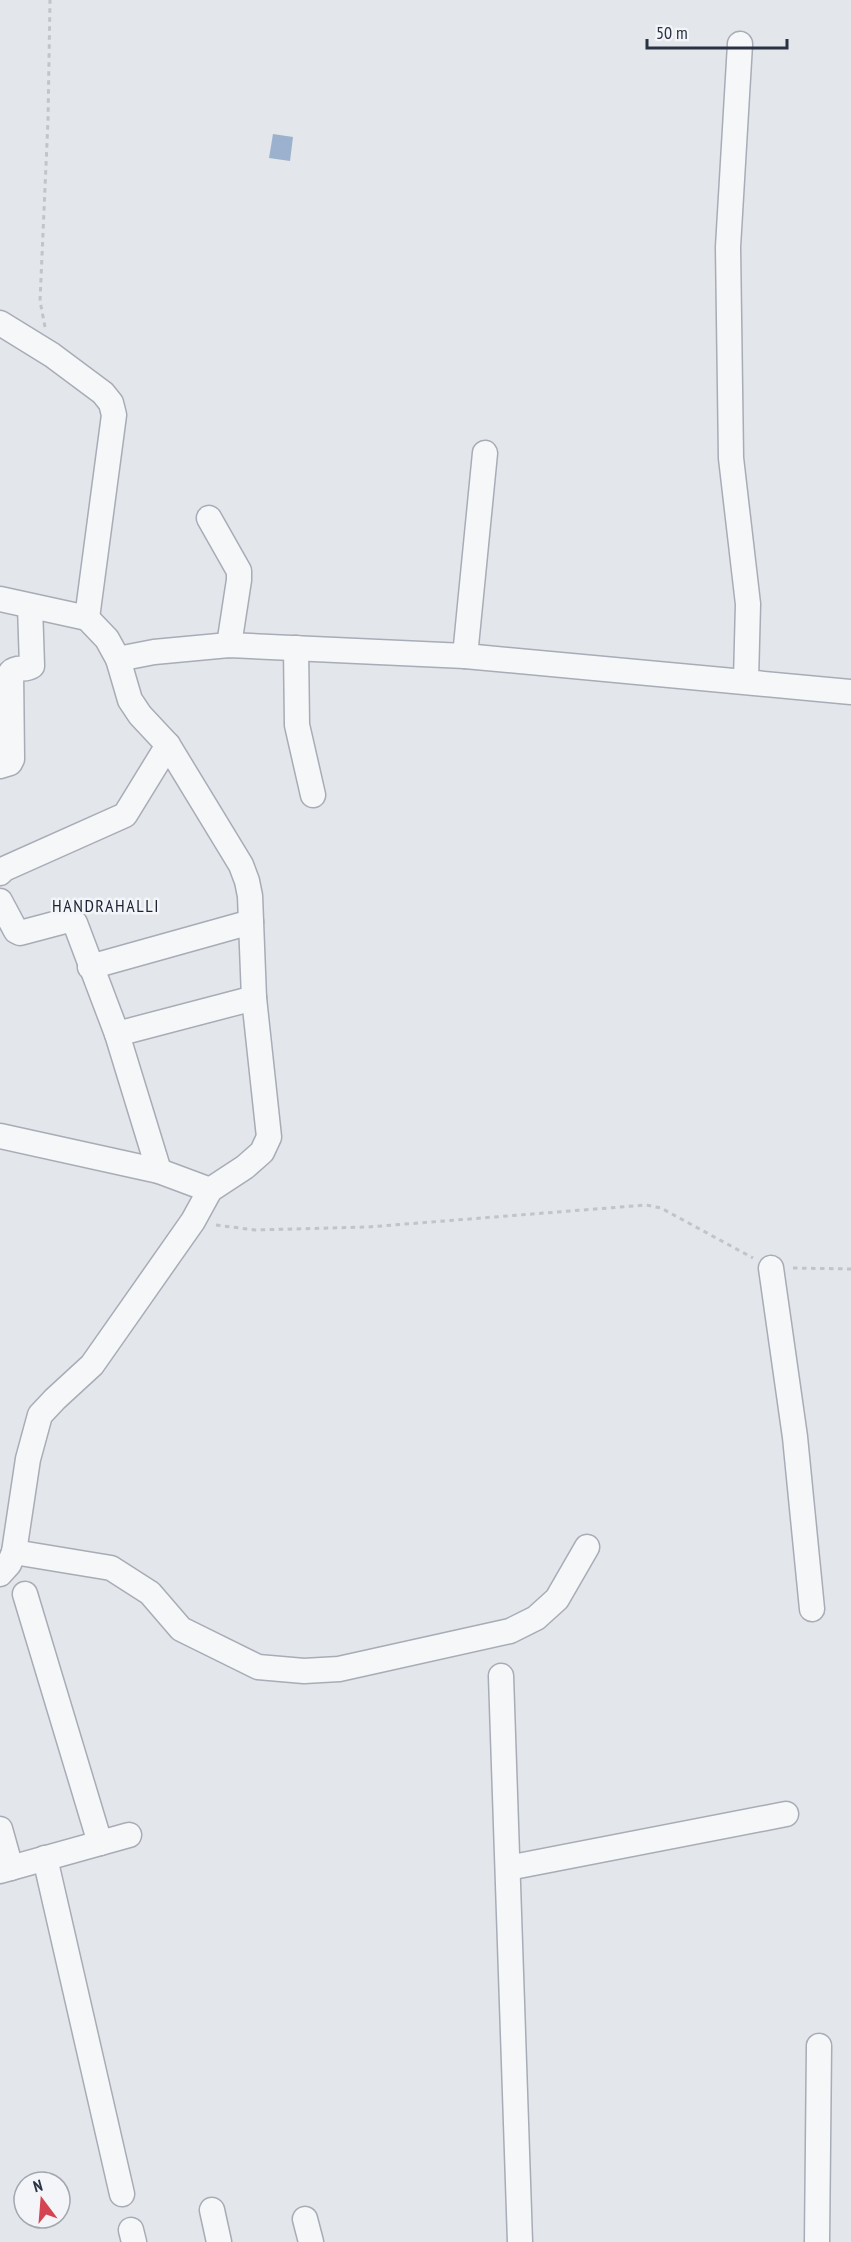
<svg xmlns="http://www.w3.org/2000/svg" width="851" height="2242" font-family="'PT Sans Narrow',sans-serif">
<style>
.water{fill:#9cb1cd}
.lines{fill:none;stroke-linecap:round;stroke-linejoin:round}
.minor-casing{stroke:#a8acb6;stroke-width:27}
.path{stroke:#c1c4ca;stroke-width:3;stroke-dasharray:4.5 4.5;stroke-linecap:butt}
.minor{stroke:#f6f7f9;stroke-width:24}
.labels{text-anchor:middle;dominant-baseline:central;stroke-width:5;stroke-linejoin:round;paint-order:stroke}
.quarter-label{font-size:18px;letter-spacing:1.5px;fill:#1c2335;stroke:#f3f5f8}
</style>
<rect width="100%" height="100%" fill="#e3e6eb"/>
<!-- water -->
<polygon class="water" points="273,134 293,137 290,161 269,158"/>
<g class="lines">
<defs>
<g id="minor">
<polyline points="740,44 728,247 731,458 748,604 746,680"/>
<polyline points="0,323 52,355 103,393 111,403 114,415 87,618"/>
<polyline points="209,518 239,571 239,580 229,645"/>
<polyline points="0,599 87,618 107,639 118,659 130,700 140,715 168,745 241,865 247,881 250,896 254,998 269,1137 262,1152 245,1167 210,1190 193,1221 92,1365 55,1399 40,1415 28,1459 14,1552 9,1564 0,1574"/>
<polyline points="296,648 297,725 313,795"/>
<polyline points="465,656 485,453"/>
<polyline points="118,659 154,652 229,645 465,656 851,692"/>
<path d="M0,766L10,763L12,759L11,672C17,666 26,671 32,666L30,606"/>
<polyline points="0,873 4,869 125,815 168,745"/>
<polyline points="0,901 16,931 20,933 69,920 75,923 117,1034 159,1171"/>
<polyline points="90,967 251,922"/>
<polyline points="117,1034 254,998"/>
<polyline points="0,1136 159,1171 210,1190"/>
<polyline points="771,1268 795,1437 812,1609"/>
<polyline points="14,1552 111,1568 150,1593 181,1629 258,1667 304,1671 339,1669 510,1631 536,1618 557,1599 587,1547"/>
<polyline points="25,1594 100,1843"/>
<polyline points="501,1676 520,2242"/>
<polyline points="0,1829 11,1868"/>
<polyline points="45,1858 122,2194"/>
<polyline points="508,1868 786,1814"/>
<polyline points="0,1871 129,1835"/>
<polyline points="212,2210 219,2242"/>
<polyline points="305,2219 311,2242"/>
<polyline points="131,2230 134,2242"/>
<polyline points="817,2242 819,2046"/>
</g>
</defs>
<!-- minor casing -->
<use href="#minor" class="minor-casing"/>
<!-- path -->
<g class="path">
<polyline points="45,327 40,301 48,120 50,0"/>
<polyline points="216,1225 255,1230 368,1227 646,1205 661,1208 753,1258"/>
<polyline points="793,1268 851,1269"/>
</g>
<!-- minor -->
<use href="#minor" class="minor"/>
</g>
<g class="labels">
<!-- quarter labels -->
<g class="quarter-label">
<text x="106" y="905">HANDRAHALLI</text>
</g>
</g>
<!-- north arrow -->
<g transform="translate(42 2200) rotate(344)"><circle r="28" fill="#f3f5f8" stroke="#a3a7b0" stroke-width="1.5"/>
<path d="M0-4.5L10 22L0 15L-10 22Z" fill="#d44452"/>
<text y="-9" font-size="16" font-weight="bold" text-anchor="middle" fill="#2a3244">N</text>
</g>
<!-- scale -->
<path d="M647 39v9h140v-9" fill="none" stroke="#2a3244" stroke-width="3"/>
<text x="656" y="39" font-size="18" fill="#2a3244" stroke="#f3f5f8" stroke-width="4.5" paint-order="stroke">50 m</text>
</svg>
